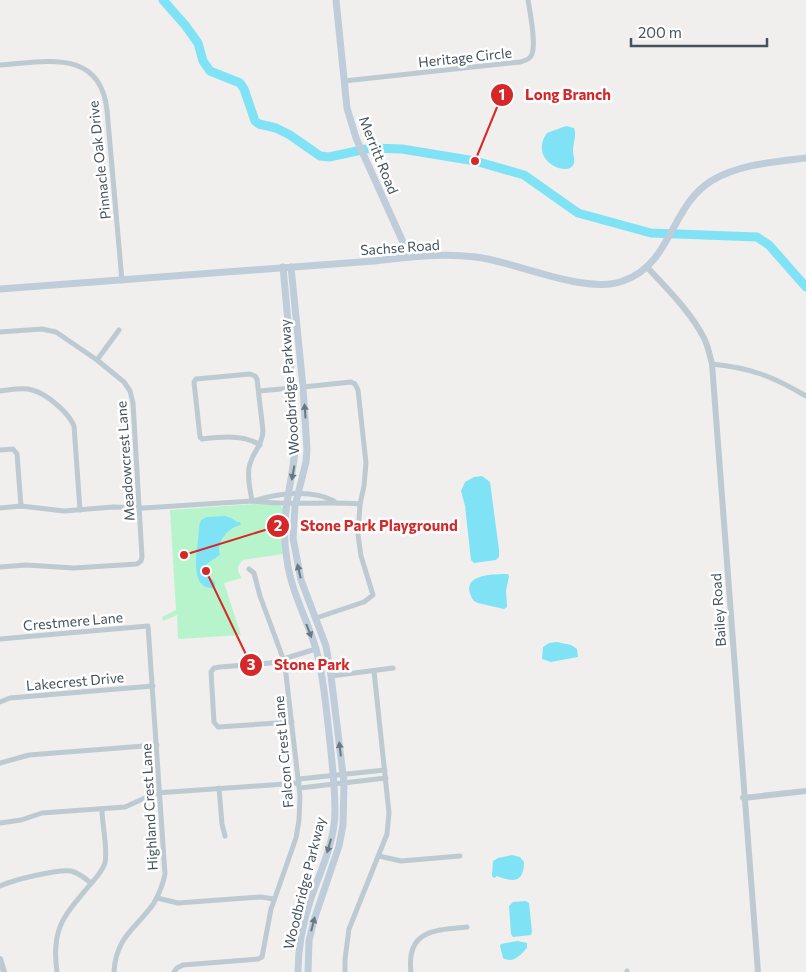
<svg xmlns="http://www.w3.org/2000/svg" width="806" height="972" font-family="Commissioner,sans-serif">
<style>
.green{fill:#b7f4cb}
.water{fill:#7fe3f5}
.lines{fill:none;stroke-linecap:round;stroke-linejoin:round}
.river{stroke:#7fe3f5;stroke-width:9}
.minor{stroke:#bdcad2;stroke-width:5}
.tertiary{stroke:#bdcad2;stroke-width:6}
.secondary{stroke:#becdd9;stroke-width:7}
.oneway{fill:#697883}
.labels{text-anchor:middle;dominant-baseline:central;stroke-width:5;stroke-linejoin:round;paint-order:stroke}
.street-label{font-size:14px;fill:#44535e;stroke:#fff}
.leader{fill:none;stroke:#d62828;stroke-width:2}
.callout-dot{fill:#d62828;stroke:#fff;stroke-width:2}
.mark-label{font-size:15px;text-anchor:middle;font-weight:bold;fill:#fff}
.callout-label{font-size:15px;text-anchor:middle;font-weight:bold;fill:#d62828;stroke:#fff;stroke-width:5;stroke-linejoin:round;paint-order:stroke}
</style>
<rect width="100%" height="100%" fill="#f1eeee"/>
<!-- green -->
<path class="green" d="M254,504L279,505L283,508V554L243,560C236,566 237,572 242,578L224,583L241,635L178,639L177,615L163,621L162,617L176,610L170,510Z"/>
<!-- water -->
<g class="water">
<path d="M566,126L574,128C577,135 573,143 573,151C573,155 575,159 574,163C570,179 527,161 547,133Z"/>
<polygon points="482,476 490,482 499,550 499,557 496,560 474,563 471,560 465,506 461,491 465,482 474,477"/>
<path d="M225,516L231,518L237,522H240L241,525C229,527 216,541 220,554C214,562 204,560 205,573L215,582V588C185,591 200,541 199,526L201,520L207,517Z"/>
<path d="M508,574L509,576L506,591L507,607L504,609L478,603L474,601C457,575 490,574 508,574Z"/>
<polygon points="557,642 571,645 577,649 578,657 551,662 542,659 543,647 549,643"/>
<path d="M512,855L520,857L524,862C524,882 514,883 497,876L494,878L492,876L493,861L498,858Z"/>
<polygon points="526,901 529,903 532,932 531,935 513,937 511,934 509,906 513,902"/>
<path d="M517,941L527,943V948C520,955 514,964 503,958L500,946L501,944Z"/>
</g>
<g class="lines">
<!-- river -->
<polyline class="river" points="163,0 185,25 198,43 203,61 210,71 240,83 244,89 255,121 259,124 276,128 290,135 320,156 329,157 371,148 402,149 475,161 524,175 578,213 651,233 757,237 769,245 806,287"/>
<!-- minor -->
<g class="minor">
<path d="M0,65C45,62 100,48 107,110L122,281"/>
<path d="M344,81L520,62C524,61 529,60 531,56C537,47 530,12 528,0"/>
<polyline points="0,332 42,329 56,332 97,360 124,382 130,391 133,403 142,557 141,561 137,564 74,568 26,565 0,567"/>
<polyline points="97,360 119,330"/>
<path d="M712,364C751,368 772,376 806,396"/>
<polyline points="303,387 351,382 355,384 358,390 366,463 364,486 360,504 358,535 361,556 373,595 364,602 316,618"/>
<path d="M0,391C10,390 22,387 32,390C46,393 69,413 74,426L80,510"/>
<polyline points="259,391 292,388"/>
<polyline points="0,450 13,449 17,454 21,506"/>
<path d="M252,501C250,489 246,472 251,461C255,449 262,446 263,431L257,379L255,376L250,374L196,379L194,382L200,437L202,439C220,437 244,434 260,445"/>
<path d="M254,501C277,493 312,489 334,501"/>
<path d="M0,508L21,506L64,511L113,507L144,508L252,501C288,506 324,501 360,504"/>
<path d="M0,639L148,626L165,874C163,884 159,894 154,903C136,929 116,936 114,972"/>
<polyline points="331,676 393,668"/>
<polyline points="0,702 10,698 153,686"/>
<polyline points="292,722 218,727 214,722 211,672 214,668 220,667 270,663 316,649"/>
<polyline points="0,763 29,755 157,745"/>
<polyline points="299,779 385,770"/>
<polyline points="219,788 222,824 225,836"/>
<polyline points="300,788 386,778"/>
<polyline points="0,823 21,820 42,813 125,807 156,793 299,783"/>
<polyline points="379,856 401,861 460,856"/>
<path d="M0,886C13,880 57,869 71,871C79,873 85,878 91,883"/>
<polyline points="157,898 178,903 261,897 274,899"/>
<path d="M57,972C51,929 63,917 89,886C95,879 102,872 105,863C108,848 102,825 102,809"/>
<polyline points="174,972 177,968 183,965 258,959 262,957 271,909 296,838 299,820 300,796 285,666 280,650 260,596 254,573 249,569"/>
<polyline points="345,972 345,959 349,929 387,834 389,813 374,671"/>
<path d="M411,972C406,930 435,930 467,927"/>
<polyline points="627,972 627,971"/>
</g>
<!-- tertiary -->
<g class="tertiary">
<path d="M648,268C668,290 690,311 704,338C708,346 710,356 712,364L758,972"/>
<polyline points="743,798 806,791"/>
<polyline points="0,959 4,972"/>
</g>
<!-- secondary -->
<g class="secondary">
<polyline points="336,0 347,108 356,138 407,251 408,257"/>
<path d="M283,267L289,333L295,447C294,473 286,497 285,522C284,534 285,548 287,560C291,591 307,619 316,649C323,673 325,699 328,724C331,753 335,782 335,811C335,841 321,870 311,898C303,922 298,947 298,972"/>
<polyline points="291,267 303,387 307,450 306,462 295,506 293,538 301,580 326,646 331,676 344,783 343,825 339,846 314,920 309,941 308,972"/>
<path d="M0,289L374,261C407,257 441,253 476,257C517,262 585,295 623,281C672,264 670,207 711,181C739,164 774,162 806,158"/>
</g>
</g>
<!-- one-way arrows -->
<defs><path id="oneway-solid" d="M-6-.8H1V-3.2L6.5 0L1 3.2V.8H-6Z" transform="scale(1.25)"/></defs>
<g class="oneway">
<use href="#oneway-solid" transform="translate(305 411) rotate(-94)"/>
<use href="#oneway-solid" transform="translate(293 473) rotate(100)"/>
<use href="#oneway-solid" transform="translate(299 571) rotate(-103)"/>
<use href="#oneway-solid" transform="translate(309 631) rotate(69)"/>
<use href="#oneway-solid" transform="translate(340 749) rotate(-97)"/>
<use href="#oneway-solid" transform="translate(329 846) rotate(106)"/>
<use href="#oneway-solid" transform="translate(313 924) rotate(-76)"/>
</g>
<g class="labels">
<!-- street labels -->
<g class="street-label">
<text transform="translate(465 57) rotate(-6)">Heritage Circle</text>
<text transform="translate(379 155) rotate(68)">Merritt Road</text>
<text transform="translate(99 160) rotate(-96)">Pinnacle Oak Drive</text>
<text transform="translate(400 247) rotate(-4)">Sachse Road</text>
<text transform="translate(289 387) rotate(-94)">Woodbridge Parkway</text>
<text transform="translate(125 461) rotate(-94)">Meadowcrest Lane</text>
<text transform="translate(718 610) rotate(-94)">Bailey Road</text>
<text transform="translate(73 621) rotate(-5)">Crestmere Lane</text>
<text transform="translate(75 681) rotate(-5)">Lakecrest Drive</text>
<text transform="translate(283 752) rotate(-95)">Falcon Crest Lane</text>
<text transform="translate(149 807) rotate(-93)">Highland Crest Lane</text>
<text transform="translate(304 883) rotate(-76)">Woodbridge Parkway</text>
</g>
</g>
<!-- callouts -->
<path class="leader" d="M475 161L502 95M184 555L278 526M206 571L251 665"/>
<g class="callout-dot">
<circle cx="475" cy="161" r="5"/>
<circle cx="184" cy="555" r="5"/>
<circle cx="206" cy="571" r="5"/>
<circle cx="502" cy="95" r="12"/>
<circle cx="278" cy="526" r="12"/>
<circle cx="251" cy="665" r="12"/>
</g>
<g class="mark-label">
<text x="502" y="100">1</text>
<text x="278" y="531">2</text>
<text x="251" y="670">3</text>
</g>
<g class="callout-label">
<text x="568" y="100">Long Branch</text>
<text x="379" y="531">Stone Park Playground</text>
<text x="312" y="670">Stone Park</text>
</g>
<!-- scale -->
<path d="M631 38v8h136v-8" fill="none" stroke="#44535e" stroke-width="2.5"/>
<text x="638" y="38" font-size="15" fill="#44535e" stroke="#ffffff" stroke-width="4" paint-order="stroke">200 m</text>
</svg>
